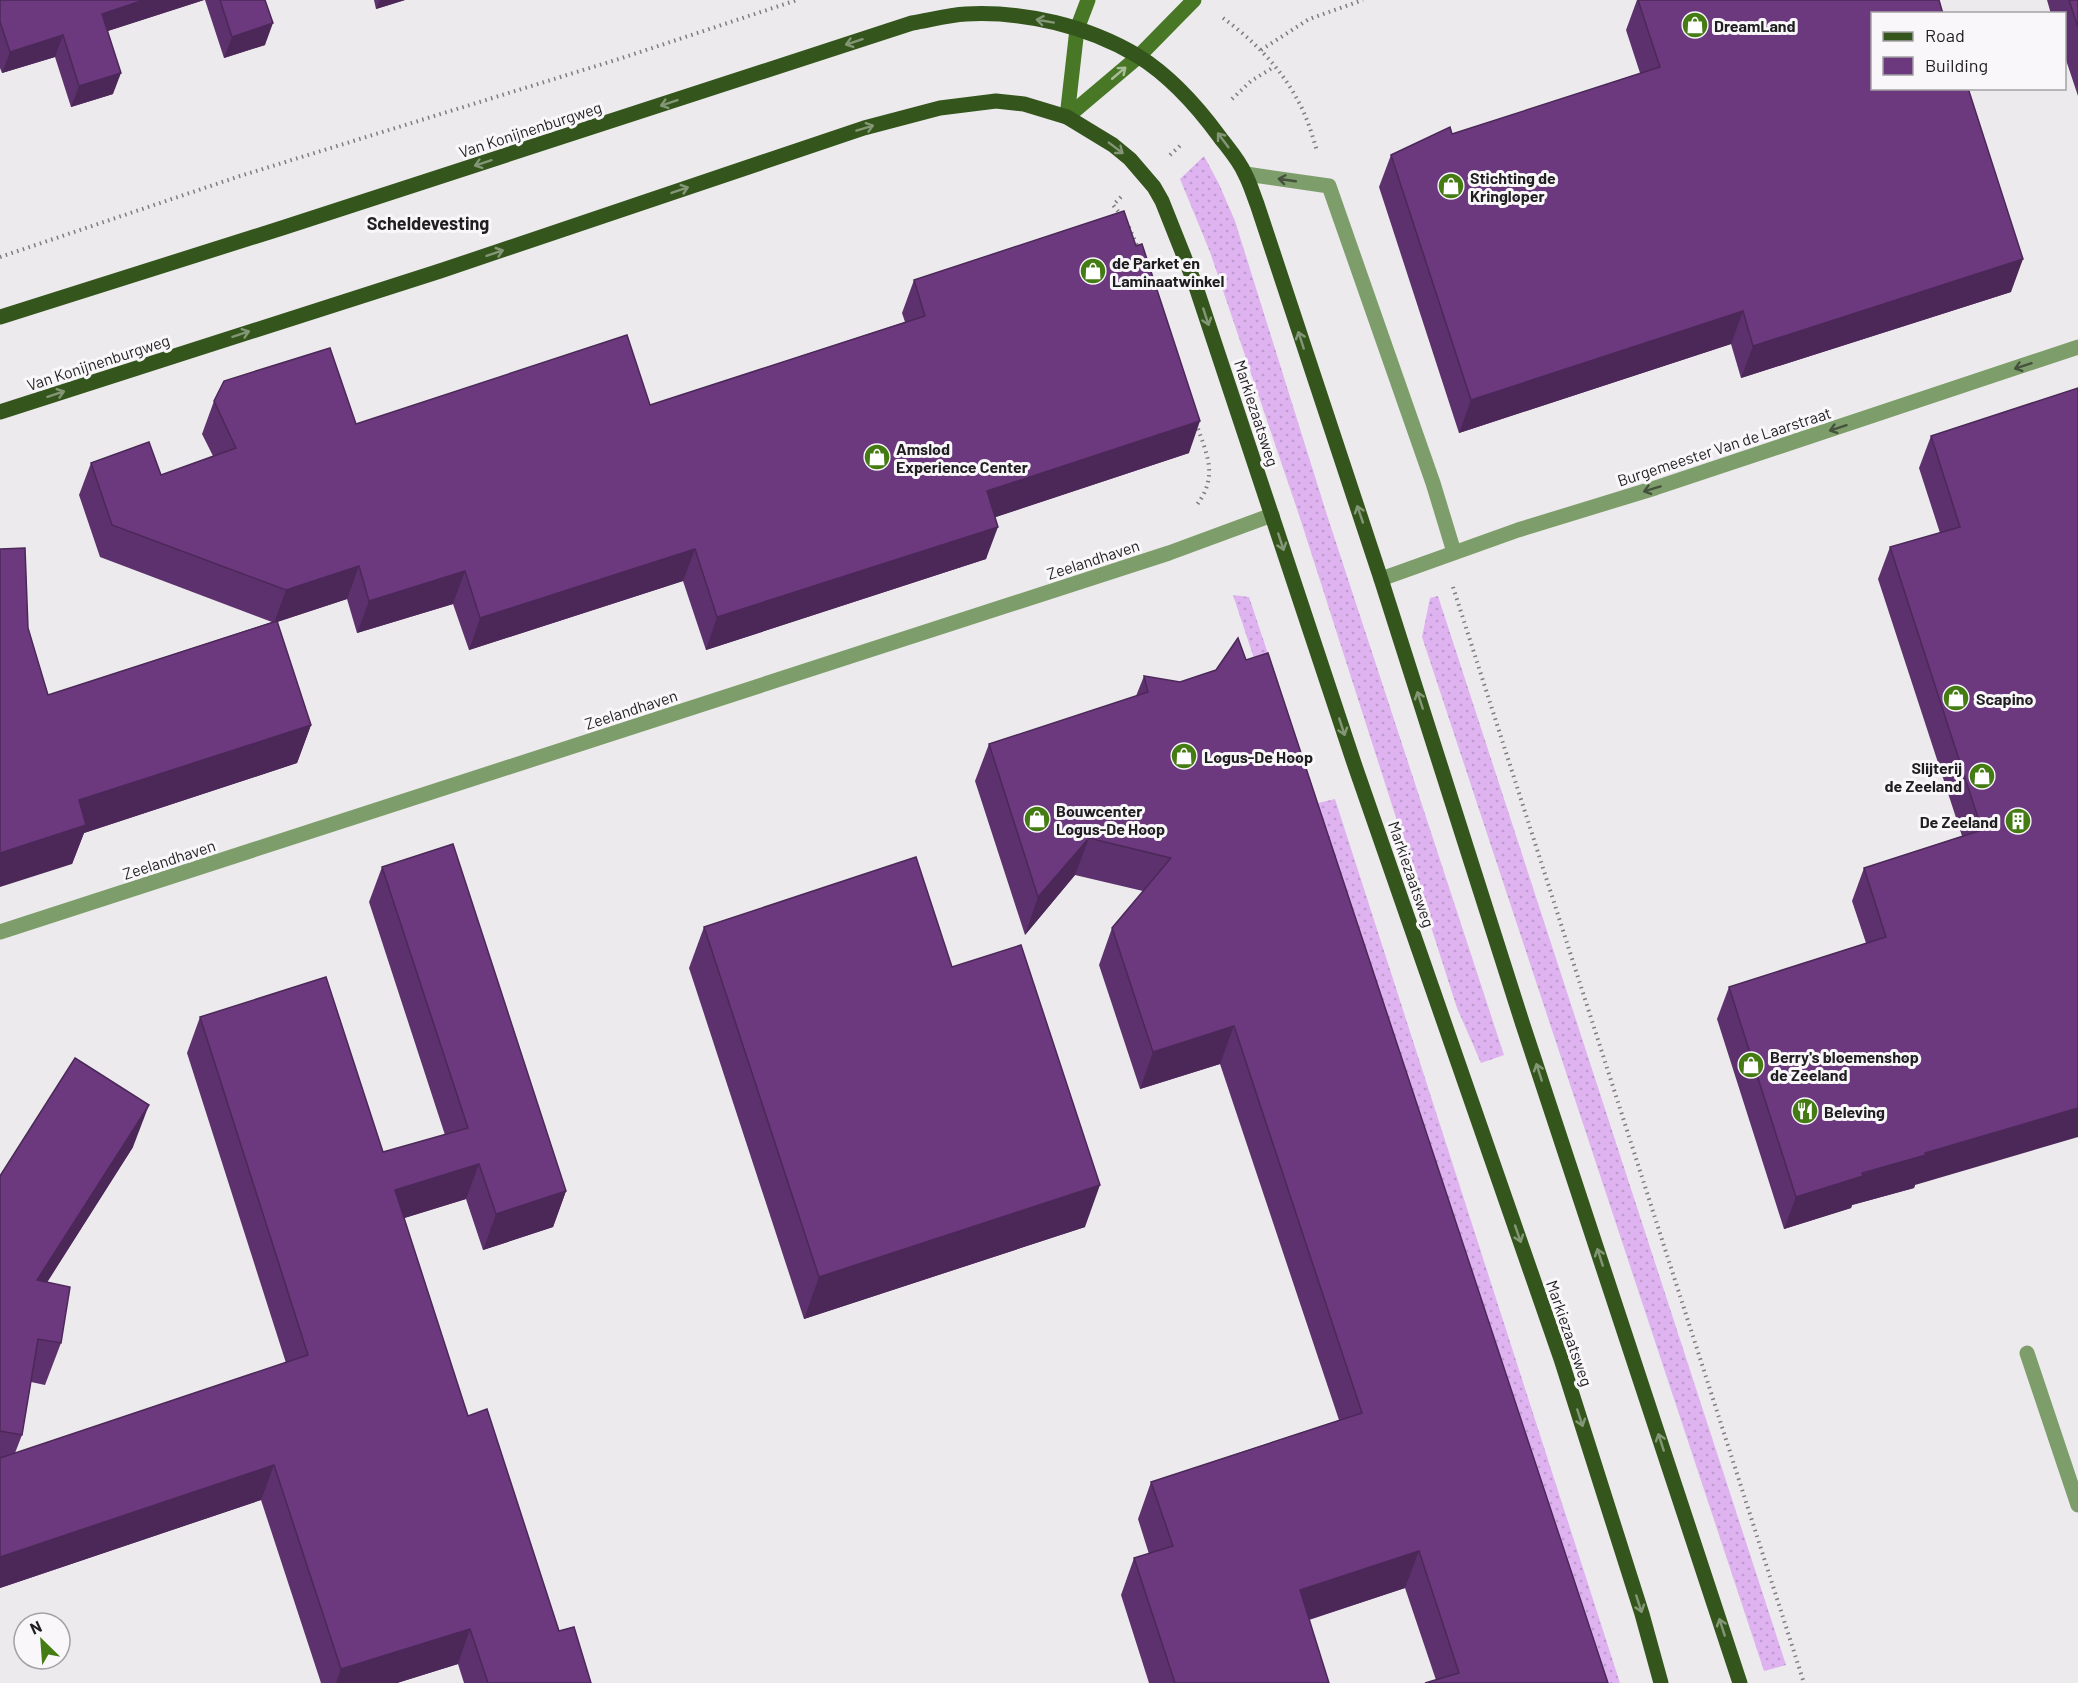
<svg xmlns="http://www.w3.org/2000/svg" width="2078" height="1683" font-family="Barlow,sans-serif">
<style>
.grass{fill:url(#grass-dots)}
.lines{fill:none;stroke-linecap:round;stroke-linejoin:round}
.path{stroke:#7f7d7f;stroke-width:4;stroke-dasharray:1.5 4.5;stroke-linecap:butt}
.lane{stroke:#7d9e6a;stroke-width:15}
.street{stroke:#7d9e6a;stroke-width:15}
.secondary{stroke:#487725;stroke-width:15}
.primary{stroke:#34561d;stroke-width:15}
.wall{fill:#5d316d}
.shaded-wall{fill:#4c2859}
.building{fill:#6c397f;stroke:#4c2859;stroke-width:1.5}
.oneway{stroke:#839675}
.oneway2{stroke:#a9bd9a}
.oneway3{stroke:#45523e}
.labels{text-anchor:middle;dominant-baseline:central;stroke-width:6;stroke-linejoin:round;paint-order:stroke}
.poi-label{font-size:16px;font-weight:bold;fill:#201f20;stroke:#f9f7fa;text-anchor:start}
.street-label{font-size:16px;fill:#201f20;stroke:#f9f7fa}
.neighbourhood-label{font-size:18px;font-weight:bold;fill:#201f20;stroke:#f9f7fa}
</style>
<defs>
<pattern id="grass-dots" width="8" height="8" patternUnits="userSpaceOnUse" patternTransform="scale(1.5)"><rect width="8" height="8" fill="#deb3f0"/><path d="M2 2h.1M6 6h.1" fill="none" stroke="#be9ace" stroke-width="1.8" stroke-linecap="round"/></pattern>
</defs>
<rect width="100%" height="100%" fill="#eceaed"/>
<!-- grass -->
<g class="grass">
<polygon points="1204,156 1219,184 1235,221 1327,515 1504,1055 1481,1063 1457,1008 1300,518 1210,252 1180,179"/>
<polygon points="1233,595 1249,597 1318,803 1335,799 1620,1683 1593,1683"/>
<polygon points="1438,596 1786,1665 1764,1671 1422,637 1430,598"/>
</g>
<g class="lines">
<!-- path -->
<g class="path">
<path d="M1223,18C1252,39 1280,67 1297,99C1306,114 1312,134 1317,151"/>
<polyline points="1261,50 1309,19 1363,0"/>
<polyline points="1232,99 1251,81 1274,67"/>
<polyline points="1170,155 1182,144"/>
<polyline points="1121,197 1113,205 1122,216"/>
<polyline points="1129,227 1138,248"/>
<polyline points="0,257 240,176 622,58 797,0"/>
<path d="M1196,423C1207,455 1219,476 1196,506"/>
<polyline points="1453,587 1804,1683"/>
</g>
<!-- lane -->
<polyline class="lane" points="2027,1353 2078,1505"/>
<!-- street -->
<g class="street">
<polyline points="1246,174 1329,186 1433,483 1454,552"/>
<polyline points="1381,579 1518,530 1655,488 2078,347"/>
<polyline points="0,932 1169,553 1272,515"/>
</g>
<!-- secondary -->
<g class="secondary">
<polyline points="1067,117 1138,57 1194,0"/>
<polyline points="1067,117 1077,29 1088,0"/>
</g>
<!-- primary -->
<g class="primary">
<path d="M0,317L282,228L912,23C930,20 948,15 966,14C1025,11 1088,26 1138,56C1170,76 1197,106 1219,136C1228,148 1239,160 1245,174C1250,183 1253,194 1257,204L1381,579L1523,1025L1740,1683"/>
<polyline points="0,412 440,271 864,128 940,108 996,101 1024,104 1067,117 1113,145 1130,159 1154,187 1162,201 1195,284 1355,766 1561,1359 1642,1614 1661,1683"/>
</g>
</g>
<!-- wall -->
<g class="wall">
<polygon points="0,0 204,0 108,31 113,94 71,107 55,57 2,73 0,68"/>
<polygon points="205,0 265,0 265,45 224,58"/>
<polygon points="374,0 405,0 376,9"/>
<polygon points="1637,0 1939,0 2011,292 1741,378 1731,344 1459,433 1379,187 1391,155 1640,73 1626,30"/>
<polygon points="2047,0 2078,0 2078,96 2064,54 2064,14 2051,14"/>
<polygon points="914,280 1189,453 995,517 986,559 706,650 683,581 469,650 453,604 357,633 347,599 277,622 311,725 297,763 84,833 72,864 28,628 48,695 272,622 100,557 79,495 91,463 161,475 213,456 202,434 214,401 356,424 650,405 905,322 902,313"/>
<polygon points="2078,388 1915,1185 1914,1188 1852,1205 1851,1208 1784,1229 1717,1019 1729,987 1866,943 1852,901 1864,868 1962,836 1878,579 1890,547 1940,533 1919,468 1931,436"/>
<polygon points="1144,676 1608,1683 1436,1680 1405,1588 1309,1620 1329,1683 1149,1683 1121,1595 1134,1558 1149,1554 1138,1519 1151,1482 1339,1420 1220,1064 1140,1089 1099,965 1112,928 1143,891 1075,875 1025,935 975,781 989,744 1136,696"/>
<polygon points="382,867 566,1191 553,1227 483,1250 466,1199 404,1218 468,1416 559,1631 591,1683 464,1683 458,1664 397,1683 321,1683 261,1500 0,1588 0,1176 133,1147 47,1282 61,1343 45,1385 31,1382 22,1435 15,1453 286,1363 187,1053 200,1017 383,1152 445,1135 369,902"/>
<polygon points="704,927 952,967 1085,1227 804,1319 689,968"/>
</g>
<!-- shaded-wall -->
<g class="shaded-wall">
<polygon points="144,0 204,0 95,35 102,14"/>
<polygon points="380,0 405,0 376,9"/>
<polygon points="273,23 265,45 224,58 232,37"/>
<polygon points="63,35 55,57 2,73 10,52"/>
<polygon points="121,73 113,94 71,107 79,86"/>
<polygon points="2023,259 2011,292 1741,378 1753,346"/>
<polygon points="1743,311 1731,344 1459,433 1471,400"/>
<polygon points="1200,421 1189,453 975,524 987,491"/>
<polygon points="998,527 986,559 706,650 717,617"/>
<polygon points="695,549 683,581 469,650 480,618"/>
<polygon points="359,566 347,599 274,623 286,590"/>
<polygon points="465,571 453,604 357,633 369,601"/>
<polygon points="311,725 297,763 84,833 72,864 0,887 0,853 79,800"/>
<polygon points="1089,838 1075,875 1025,935 1038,897"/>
<polygon points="1234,1026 1220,1064 1140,1089 1153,1052"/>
<polygon points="149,1105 133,1147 22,1322 37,1280"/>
<polygon points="2078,1108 2078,1137 1915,1185 1914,1188 1852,1205 1851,1208 1784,1229 1796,1197 1925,1153"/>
<polygon points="479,1164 466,1199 382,1225 395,1190"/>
<polygon points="1100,1185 1085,1227 804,1319 819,1277"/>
<polygon points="566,1191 553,1227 483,1250 496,1214"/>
<polygon points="274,1465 261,1500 0,1588 0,1557"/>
<polygon points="1419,1551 1405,1588 1286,1627 1300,1590"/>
<polygon points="470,1629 458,1664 397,1683 336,1683 341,1669"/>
</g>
<!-- building -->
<g class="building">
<polygon points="0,0 144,0 102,14 121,73 79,86 63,35 10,52 0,22"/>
<polygon points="220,0 265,0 273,23 232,37"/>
<polygon points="1638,0 1939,0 1943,14 1872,14 1872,88 1968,88 2023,259 1753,346 1743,311 1471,400 1391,155 1450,127 1452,134 1660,67"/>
<polygon points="2069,0 2078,0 2078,27"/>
<polygon points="1124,211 1136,246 1142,244 1200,421 987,491 998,527 717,617 695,549 480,618 465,571 369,601 359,566 286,590 112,525 91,463 149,442 161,475 236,448 214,401 224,381 330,348 356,424 627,335 650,405 925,316 914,280"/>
<polygon points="2078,388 2078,1108 1925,1153 1926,1155 1862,1173 1863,1176 1796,1197 1729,987 1886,937 1864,868 1982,830 1890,547 1960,527 1931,436"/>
<polygon points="25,548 28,628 48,695 277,621 311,725 79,800 86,825 0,853 0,549"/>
<polygon points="1238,638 1246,660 1268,653 1608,1683 1425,1683 1459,1673 1419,1551 1300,1590 1329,1683 1175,1683 1134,1558 1173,1546 1151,1482 1362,1413 1234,1026 1153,1052 1112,928 1171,858 1089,838 1038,897 989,744 1148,692 1144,676 1180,682 1216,670"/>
<polygon points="453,844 566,1191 496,1214 479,1164 395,1190 468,1416 487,1409 559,1631 574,1627 591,1683 488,1683 470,1629 341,1669 274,1465 0,1557 0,1458 308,1355 200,1017 326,977 383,1152 468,1128 382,867"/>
<polygon points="916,857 952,967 1021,945 1100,1185 819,1277 704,927"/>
<polygon points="75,1058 149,1105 37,1280 70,1287 61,1343 38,1339 22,1435 0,1431 0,1176"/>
</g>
<!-- one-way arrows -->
<defs><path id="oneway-shaft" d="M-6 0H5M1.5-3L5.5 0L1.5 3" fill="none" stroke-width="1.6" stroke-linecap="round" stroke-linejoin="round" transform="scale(1.5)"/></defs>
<g class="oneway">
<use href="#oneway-shaft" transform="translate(1045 21) rotate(-170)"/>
<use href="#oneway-shaft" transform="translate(854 42) rotate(162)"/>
<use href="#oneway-shaft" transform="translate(669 103) rotate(162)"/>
<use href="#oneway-shaft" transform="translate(865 128) rotate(-17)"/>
<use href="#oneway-shaft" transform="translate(1223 140) rotate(-127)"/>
<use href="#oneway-shaft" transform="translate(1116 148) rotate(37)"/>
<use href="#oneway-shaft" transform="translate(483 163) rotate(162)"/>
<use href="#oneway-shaft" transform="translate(680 190) rotate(-19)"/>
<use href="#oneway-shaft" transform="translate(495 253) rotate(-19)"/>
<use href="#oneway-shaft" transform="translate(1206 317) rotate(72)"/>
<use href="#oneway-shaft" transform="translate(241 334) rotate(-18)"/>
<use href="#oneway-shaft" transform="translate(1301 340) rotate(-108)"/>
<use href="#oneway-shaft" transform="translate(56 394) rotate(-18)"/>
<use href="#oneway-shaft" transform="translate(1360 514) rotate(-109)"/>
<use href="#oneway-shaft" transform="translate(1281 542) rotate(72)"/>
<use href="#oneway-shaft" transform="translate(1420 700) rotate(-108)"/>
<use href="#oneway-shaft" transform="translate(1342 727) rotate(72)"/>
<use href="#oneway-shaft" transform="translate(1539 1072) rotate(-108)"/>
<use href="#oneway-shaft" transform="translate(1518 1234) rotate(71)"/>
<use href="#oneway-shaft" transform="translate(1600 1257) rotate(-108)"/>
<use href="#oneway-shaft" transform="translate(1580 1418) rotate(72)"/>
<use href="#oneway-shaft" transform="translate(1661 1442) rotate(-108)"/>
<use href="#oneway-shaft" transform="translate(1639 1604) rotate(72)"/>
<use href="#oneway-shaft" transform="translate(1722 1627) rotate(-108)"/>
</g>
<use class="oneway2" href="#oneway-shaft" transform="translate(1119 73) rotate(-40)"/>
<g class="oneway3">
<use href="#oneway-shaft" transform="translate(1287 180) rotate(-172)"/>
<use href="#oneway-shaft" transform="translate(2023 366) rotate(162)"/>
<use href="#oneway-shaft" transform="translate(1838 428) rotate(162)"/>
<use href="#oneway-shaft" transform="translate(1652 489) rotate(163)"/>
</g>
<!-- icons -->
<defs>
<symbol id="shop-disc" viewBox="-11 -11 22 22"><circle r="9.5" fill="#447c13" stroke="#f9f7fa"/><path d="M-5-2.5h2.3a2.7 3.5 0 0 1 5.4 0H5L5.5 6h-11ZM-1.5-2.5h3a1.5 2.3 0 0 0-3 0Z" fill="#fff"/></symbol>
<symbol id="building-disc" viewBox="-11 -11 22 22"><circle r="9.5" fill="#447c13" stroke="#f9f7fa"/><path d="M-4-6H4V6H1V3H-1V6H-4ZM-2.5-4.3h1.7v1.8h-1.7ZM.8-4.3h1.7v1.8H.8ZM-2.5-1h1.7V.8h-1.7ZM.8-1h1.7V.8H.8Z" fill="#fff"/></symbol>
<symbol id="restaurant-disc" viewBox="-11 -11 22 22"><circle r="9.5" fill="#447c13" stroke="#f9f7fa"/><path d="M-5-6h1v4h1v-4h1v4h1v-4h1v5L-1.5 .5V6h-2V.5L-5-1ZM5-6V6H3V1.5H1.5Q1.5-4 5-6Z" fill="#fff"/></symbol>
</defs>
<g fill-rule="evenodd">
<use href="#shop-disc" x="1680" y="10" width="30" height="30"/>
<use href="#shop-disc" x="1436" y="171" width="30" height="30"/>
<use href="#shop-disc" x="1078" y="256" width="30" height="30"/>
<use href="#shop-disc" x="862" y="442" width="30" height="30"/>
<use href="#shop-disc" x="1941" y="683" width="30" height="30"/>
<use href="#shop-disc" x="1169" y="741" width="30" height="30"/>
<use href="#shop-disc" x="1967" y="761" width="30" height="30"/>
<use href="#shop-disc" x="1022" y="804" width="30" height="30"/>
<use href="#building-disc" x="2003" y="806" width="30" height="30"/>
<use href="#shop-disc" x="1736" y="1050" width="30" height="30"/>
<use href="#restaurant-disc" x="1790" y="1096" width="30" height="30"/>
</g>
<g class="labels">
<!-- poi labels -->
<g class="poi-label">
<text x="1714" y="25">DreamLand</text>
<text x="1470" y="177">Stichting de<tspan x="1470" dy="18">Kringloper</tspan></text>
<text x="1112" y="262">de Parket en<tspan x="1112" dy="18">Laminaatwinkel</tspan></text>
<text x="896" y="448">Amslod<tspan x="896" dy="18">Experience Center</tspan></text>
<text x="1976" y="698">Scapino</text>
<text x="1204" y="756">Logus-De Hoop</text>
<text x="1962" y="767" text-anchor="end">Slijterij<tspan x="1962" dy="18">de Zeeland</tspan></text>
<text x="1056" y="810">Bouwcenter<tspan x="1056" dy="18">Logus-De Hoop</tspan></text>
<text x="1998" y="821" text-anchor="end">De Zeeland</text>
<text x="1770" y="1056">Berry's bloemenshop<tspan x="1770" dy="18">de Zeeland</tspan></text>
<text x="1824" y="1111">Beleving</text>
</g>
<!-- street labels -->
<g class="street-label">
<text transform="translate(530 129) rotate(-18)">Van Konijnenburgweg</text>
<text transform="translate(98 362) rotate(-18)">Van Konijnenburgweg</text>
<text transform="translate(1257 413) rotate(72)">Markiezaatsweg</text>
<text transform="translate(1724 446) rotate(-18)">Burgemeester Van de Laarstraat</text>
<text transform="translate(1093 559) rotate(-18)">Zeelandhaven</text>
<text transform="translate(631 709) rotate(-18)">Zeelandhaven</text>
<text transform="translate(169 859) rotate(-18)">Zeelandhaven</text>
<text transform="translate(1412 874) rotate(71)">Markiezaatsweg</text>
<text transform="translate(1570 1333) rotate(71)">Markiezaatsweg</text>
</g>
<!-- neighbourhood labels -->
<g class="neighbourhood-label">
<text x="428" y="223">Scheldevesting</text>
</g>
</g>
<!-- legend -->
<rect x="1871" y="12" width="195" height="78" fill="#f9f7fa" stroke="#a2a1a3" stroke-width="1.5"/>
<rect x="1883" y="32" width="30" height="9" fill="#34561d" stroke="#a2a1a3" stroke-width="1.5"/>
<text x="1925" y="42" font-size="18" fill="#201f20">Road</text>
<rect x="1883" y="57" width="30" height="18" fill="#6c397f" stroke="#a2a1a3" stroke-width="1.5"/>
<text x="1925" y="72" font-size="18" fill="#201f20">Building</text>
<!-- north arrow -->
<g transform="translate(42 1641) rotate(335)"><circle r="28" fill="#f9f7fa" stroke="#a2a1a3" stroke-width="1.5"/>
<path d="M0-4.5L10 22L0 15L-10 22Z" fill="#447c13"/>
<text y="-9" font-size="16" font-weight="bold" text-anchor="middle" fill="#201f20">N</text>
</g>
</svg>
